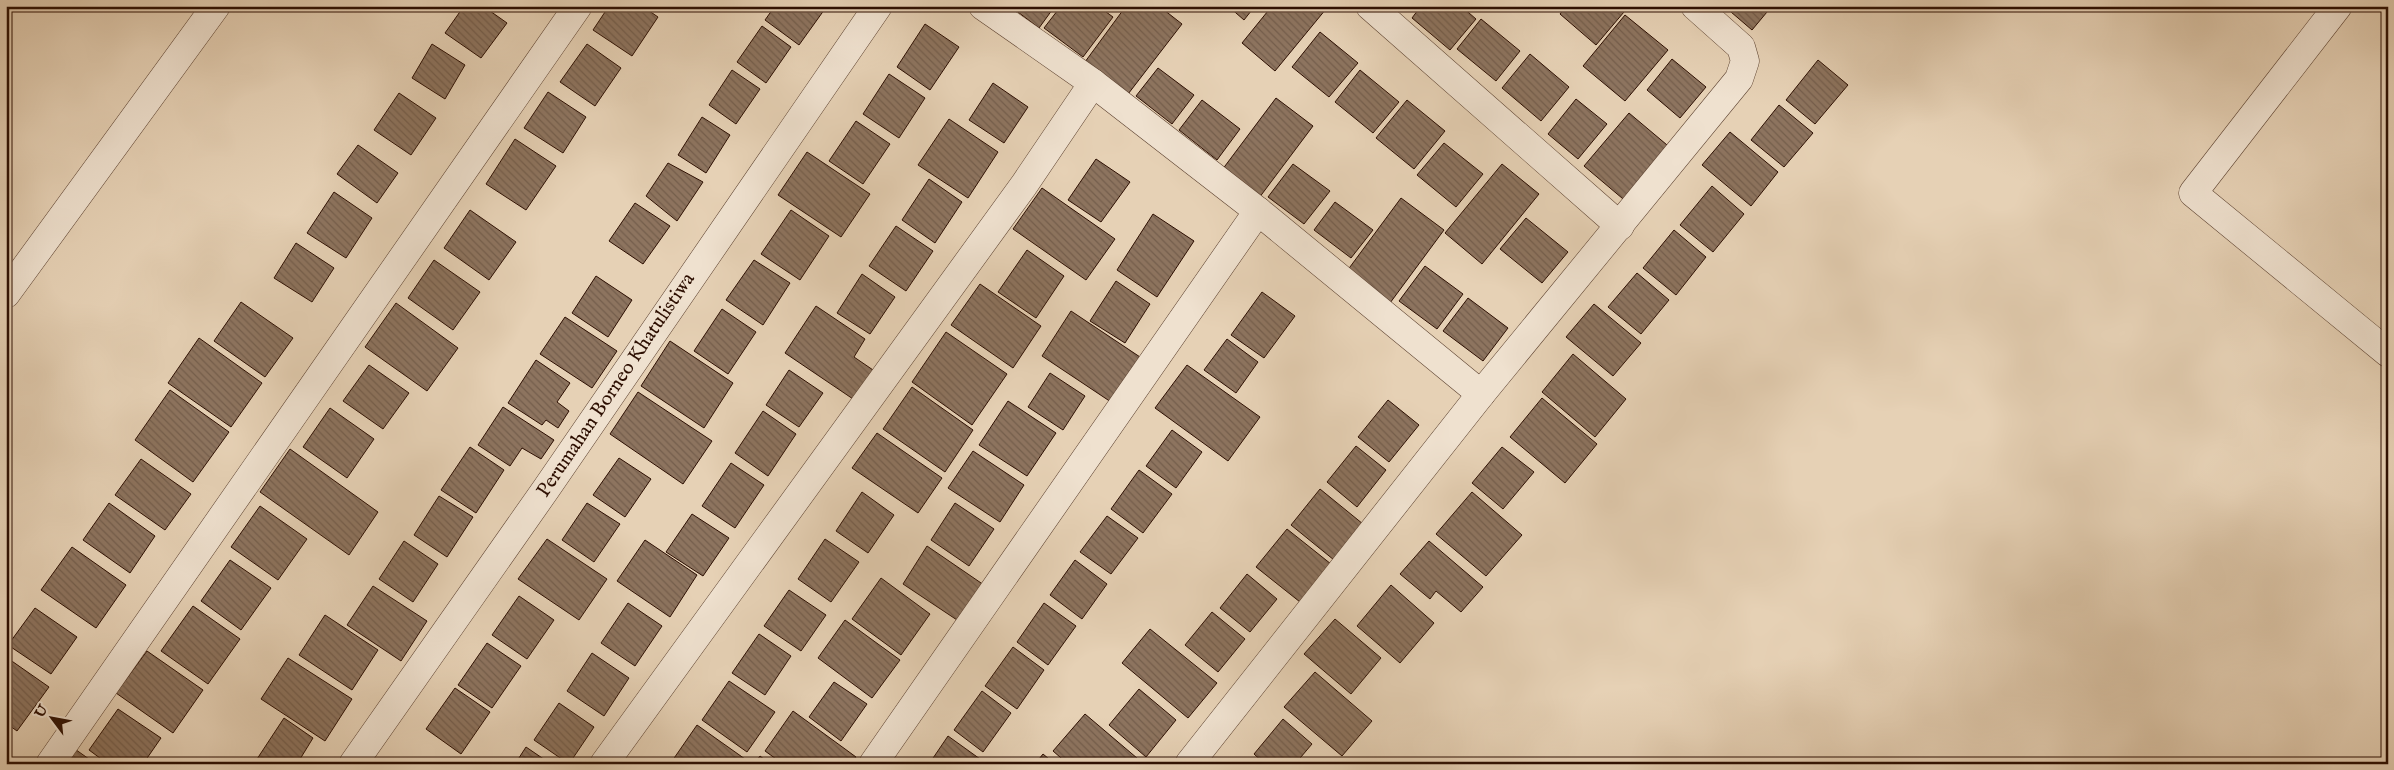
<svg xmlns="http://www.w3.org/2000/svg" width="2394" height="770" font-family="'IM FELL English',serif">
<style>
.building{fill:url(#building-back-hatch);stroke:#2d0f02}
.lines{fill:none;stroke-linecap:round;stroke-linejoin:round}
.minor-casing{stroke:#5b402f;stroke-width:29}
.minor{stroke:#efe1cf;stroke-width:28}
.labels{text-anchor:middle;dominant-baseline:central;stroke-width:4;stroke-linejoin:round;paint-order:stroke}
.street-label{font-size:20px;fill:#2d0f02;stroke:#efe1cf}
</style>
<defs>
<pattern id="building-back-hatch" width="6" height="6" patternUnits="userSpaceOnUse" patternTransform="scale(1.25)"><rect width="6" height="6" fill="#8d745f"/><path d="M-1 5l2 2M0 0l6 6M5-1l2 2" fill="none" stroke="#745e4c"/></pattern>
</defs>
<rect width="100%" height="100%" fill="#e6d1b5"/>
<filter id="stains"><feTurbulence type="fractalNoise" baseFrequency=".004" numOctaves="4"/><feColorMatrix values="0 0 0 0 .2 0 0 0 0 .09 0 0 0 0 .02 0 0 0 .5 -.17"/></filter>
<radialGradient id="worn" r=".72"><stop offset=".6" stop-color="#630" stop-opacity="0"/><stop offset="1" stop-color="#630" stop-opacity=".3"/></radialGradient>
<!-- building -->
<g class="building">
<polygon points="464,6 483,6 507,23 481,58 445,33"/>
<polygon points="609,6 642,6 658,17 632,56 593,30"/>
<polygon points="775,6 827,6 799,45 765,20"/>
<polygon points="1010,6 1055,6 1039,28"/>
<polygon points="1061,6 1098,6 1113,17 1083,57 1044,28"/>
<polygon points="1126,6 1159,6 1182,24 1125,98 1082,66"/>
<polygon points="1228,6 1255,6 1244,20"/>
<polygon points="1272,6 1323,6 1326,9 1275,71 1242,43"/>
<polygon points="1421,6 1461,6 1476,19 1450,50 1412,18"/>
<polygon points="1566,6 1617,6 1624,12 1596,45 1560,14"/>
<polygon points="1724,6 1772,6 1752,30"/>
<polygon points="1625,15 1668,50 1625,101 1583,66"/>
<polygon points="1481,19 1520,51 1496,81 1457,49"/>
<polygon points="925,24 959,47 930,90 897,67"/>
<polygon points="762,26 791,47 766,83 737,62"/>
<polygon points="1320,32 1358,63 1329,97 1292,67"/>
<polygon points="432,44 465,65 445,99 412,78"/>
<polygon points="587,44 621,68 595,106 560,82"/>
<polygon points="1530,54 1569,87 1541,121 1502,88"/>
<polygon points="1672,59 1706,87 1680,118 1647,90"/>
<polygon points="1818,60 1848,85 1815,124 1786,100"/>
<polygon points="1158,68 1194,95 1172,124 1136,96"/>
<polygon points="732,70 760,89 736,124 709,105"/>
<polygon points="1360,70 1399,102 1373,133 1335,102"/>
<polygon points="889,74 925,98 899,138 863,114"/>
<polygon points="993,83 1028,107 1004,143 969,120"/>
<polygon points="548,92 586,117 563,153 524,128"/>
<polygon points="399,93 436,118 411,155 374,130"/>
<polygon points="1276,98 1313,126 1259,198 1222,170"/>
<polygon points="1576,99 1607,124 1578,159 1548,134"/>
<polygon points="1202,100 1240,129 1217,160 1179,130"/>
<polygon points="1407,100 1445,131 1414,169 1376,138"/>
<polygon points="1779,105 1813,133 1784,167 1751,140"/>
<polygon points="1629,113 1673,150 1629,204 1584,166"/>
<polygon points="702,117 730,135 706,173 678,155"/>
<polygon points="949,119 998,152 968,198 918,165"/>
<polygon points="856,121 890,144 863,184 829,161"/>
<polygon points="1730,132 1778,172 1751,206 1702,165"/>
<polygon points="515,139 556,166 526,210 486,184"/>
<polygon points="1444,143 1483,174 1456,207 1417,175"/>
<polygon points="358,145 398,173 377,203 337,174"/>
<polygon points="807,152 870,194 841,237 778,195"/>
<polygon points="1096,159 1130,182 1101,222 1068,200"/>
<polygon points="668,163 703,182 677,221 646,196"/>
<polygon points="1293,164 1330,191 1304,224 1268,197"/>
<polygon points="1502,164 1539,194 1482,264 1445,233"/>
<polygon points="929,179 962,202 935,243 902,220"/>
<polygon points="1712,186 1744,214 1713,252 1680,225"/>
<polygon points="1042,188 1115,239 1086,280 1013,229"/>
<polygon points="334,192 372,218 346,258 307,233"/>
<polygon points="1401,198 1444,230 1390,303 1347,271"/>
<polygon points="1335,202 1373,230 1351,258 1314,230"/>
<polygon points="635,203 670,226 643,264 609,241"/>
<polygon points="470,210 516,242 489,280 444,248"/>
<polygon points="791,210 829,236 800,280 761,254"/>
<polygon points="1153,214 1194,241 1157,297 1117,270"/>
<polygon points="1526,218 1568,252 1542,283 1500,249"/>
<polygon points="896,226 933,251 906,291 869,266"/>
<polygon points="1674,230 1706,257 1676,295 1643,268"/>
<polygon points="296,243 334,268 312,302 274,278"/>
<polygon points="1027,250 1064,276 1036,318 998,292"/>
<polygon points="434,260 480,292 453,330 408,298"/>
<polygon points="754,260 790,283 763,325 726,300"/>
<polygon points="1425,266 1463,294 1437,329 1399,301"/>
<polygon points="1637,273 1669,300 1641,334 1608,307"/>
<polygon points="862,274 895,297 870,334 837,313"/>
<polygon points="596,276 632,300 608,337 572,313"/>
<polygon points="1116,281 1150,304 1125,343 1090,321"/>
<polygon points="980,284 1041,326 1013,368 951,325"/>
<polygon points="1262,292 1295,316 1264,358 1231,335"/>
<polygon points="1468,298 1508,328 1483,361 1443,331"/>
<polygon points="241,302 293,338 265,377 214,341"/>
<polygon points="396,303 458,348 427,391 365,347"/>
<polygon points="1594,304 1641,343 1613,376 1566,337"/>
<polygon points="816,306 865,339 854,357 876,372 856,401 785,353"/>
<polygon points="722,309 756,332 728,374 694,351"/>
<polygon points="1071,311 1140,357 1111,402 1042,356"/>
<polygon points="565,317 617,351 592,388 540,354"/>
<polygon points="946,332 1007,374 972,425 912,382"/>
<polygon points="199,338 262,383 231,427 168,383"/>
<polygon points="1227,339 1258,362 1236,393 1204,370"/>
<polygon points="670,341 733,383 704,428 641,386"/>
<polygon points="1573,354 1626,399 1595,437 1542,392"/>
<polygon points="536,360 570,383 557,402 569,411 558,428 546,420 542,425 508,403"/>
<polygon points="369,365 409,393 383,429 343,401"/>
<polygon points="1187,365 1260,417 1228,461 1155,408"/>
<polygon points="789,370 823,393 799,427 766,405"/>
<polygon points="1050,373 1085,396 1063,430 1028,407"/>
<polygon points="912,387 973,430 945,472 883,429"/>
<polygon points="170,390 229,432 193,482 135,440"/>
<polygon points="638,392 712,441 683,484 610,434"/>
<polygon points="1542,398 1597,444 1565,483 1510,437"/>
<polygon points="1388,400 1419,425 1389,462 1358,437"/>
<polygon points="1008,401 1056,433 1027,476 979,445"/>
<polygon points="503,407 554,440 541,459 522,448 510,466 478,445"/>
<polygon points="330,408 374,439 347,478 303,447"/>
<polygon points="763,411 796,434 768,476 735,453"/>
<polygon points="1172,430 1202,452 1176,488 1146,466"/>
<polygon points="877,433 942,478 918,513 852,468"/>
<polygon points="1356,446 1386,470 1357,507 1327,482"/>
<polygon points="470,447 504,470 476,513 441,490"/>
<polygon points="1502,447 1534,472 1503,509 1472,483"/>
<polygon points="290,449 378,512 349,555 260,492"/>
<polygon points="973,451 1024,485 1000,522 948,488"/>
<polygon points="619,458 651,479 625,517 593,495"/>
<polygon points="141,459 191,494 165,530 115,495"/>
<polygon points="731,463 764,485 735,528 702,506"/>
<polygon points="1139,470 1172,494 1143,533 1111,509"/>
<polygon points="1320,489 1363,524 1334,560 1291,525"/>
<polygon points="862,492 894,515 868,553 836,531"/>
<polygon points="1472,492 1522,535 1486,576 1436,534"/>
<polygon points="439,496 473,517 447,557 414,535"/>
<polygon points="109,503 155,536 130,573 83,540"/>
<polygon points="587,503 620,524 594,562 562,540"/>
<polygon points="955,503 994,529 969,566 931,540"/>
<polygon points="260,506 307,539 278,580 231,547"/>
<polygon points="692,514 729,538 703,576 666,552"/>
<polygon points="1107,516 1138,538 1111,574 1080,552"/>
<polygon points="1287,529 1331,564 1300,602 1256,567"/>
<polygon points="547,539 607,579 579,620 518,579"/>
<polygon points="825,539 859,562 831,602 798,579"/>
<polygon points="645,540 697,575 670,617 617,581"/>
<polygon points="404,541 438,564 413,602 379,579"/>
<polygon points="1429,541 1483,587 1461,612 1436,591 1430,599 1400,574"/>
<polygon points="927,546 984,585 960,622 903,584"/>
<polygon points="72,547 126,585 96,628 41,590"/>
<polygon points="230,560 271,588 241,630 201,601"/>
<polygon points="1075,560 1107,584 1082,619 1050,595"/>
<polygon points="1247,574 1277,599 1250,632 1220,608"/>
<polygon points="881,578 930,614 901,655 852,619"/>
<polygon points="1391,585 1434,623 1400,663 1357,626"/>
<polygon points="373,586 427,621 401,661 347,625"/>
<polygon points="789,590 826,615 801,651 764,626"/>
<polygon points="519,596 554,620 527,659 492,635"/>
<polygon points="628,603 662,626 635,666 601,643"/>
<polygon points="1044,603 1076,626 1048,665 1017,642"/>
<polygon points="193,606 240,639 208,684 161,651"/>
<polygon points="35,608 77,637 51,674 8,645"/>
<polygon points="1212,612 1245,639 1218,672 1185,645"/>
<polygon points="325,615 378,650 352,690 299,655"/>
<polygon points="1335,619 1381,658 1351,694 1304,654"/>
<polygon points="845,620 900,660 872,698 818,658"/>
<polygon points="1150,629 1217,683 1188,718 1122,663"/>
<polygon points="759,634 791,656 765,695 732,673"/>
<polygon points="487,643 521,666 492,708 458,685"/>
<polygon points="1013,647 1044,670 1017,709 985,686"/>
<polygon points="147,651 203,690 173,733 116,693"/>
<polygon points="592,653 629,678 604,716 567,691"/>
<polygon points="6,657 49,687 17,731 6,723"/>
<polygon points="288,658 352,699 325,741 261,699"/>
<polygon points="1315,672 1372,721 1342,756 1284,707"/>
<polygon points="729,681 775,712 747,752 702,720"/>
<polygon points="834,682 867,704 841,741 809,717"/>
<polygon points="455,688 490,712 461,754 426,729"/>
<polygon points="1139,689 1176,720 1146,757 1109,725"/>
<polygon points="982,691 1011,713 983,752 954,730"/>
<polygon points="559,703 594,727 569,764 534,740"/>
<polygon points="118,709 161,738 143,764 108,764 89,750"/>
<polygon points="793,711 856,757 851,764 783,764 765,751"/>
<polygon points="1085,714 1144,764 1068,764 1053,751"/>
<polygon points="284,718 313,738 297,764 264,764 257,759"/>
<polygon points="1283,719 1312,744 1295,764 1265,764 1254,754"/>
<polygon points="697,725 745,759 742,764 670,764"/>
<polygon points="948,736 987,764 929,764"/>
<polygon points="72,747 96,764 60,764"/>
<polygon points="526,747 551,764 515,764"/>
<polygon points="1043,754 1055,764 1035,764"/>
<polygon points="760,756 770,764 754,764"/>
</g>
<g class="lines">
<defs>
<g id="minor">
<polyline points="983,6 1093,83 1258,211 1481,394"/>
<polyline points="1370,6 1620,226"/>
<polyline points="2338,6 2193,193 2388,353"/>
<polyline points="6,294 216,6"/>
<polyline points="50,764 578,6"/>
<polyline points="353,764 546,489 878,6"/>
<polyline points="604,764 1024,185 1093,83"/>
<polyline points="873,764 1258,211"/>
<polyline points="1189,764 1481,394 1739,79 1745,61 1741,47 1695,6"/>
</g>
</defs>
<!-- minor casing -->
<use href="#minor" class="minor-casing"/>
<!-- minor -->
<use href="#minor" class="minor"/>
</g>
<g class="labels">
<!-- street labels -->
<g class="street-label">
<text transform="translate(616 385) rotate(-56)">Perumahan Borneo Khatulistiwa</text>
</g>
</g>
<!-- margin -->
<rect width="2394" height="770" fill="none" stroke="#e6d1b5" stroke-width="25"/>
<rect x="8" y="8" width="2379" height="755" fill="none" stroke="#2d0f02" stroke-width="2.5"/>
<rect x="12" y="12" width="2369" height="745" fill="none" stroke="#2d0f02"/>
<!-- north arrow -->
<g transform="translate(52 718) rotate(302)" stroke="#efe1cf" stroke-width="4" paint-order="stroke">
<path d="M0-4L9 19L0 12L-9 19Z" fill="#2d0f02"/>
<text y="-8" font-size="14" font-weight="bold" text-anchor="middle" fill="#2d0f02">U</text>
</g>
<rect width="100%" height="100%" filter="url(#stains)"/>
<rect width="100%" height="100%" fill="url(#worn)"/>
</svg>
